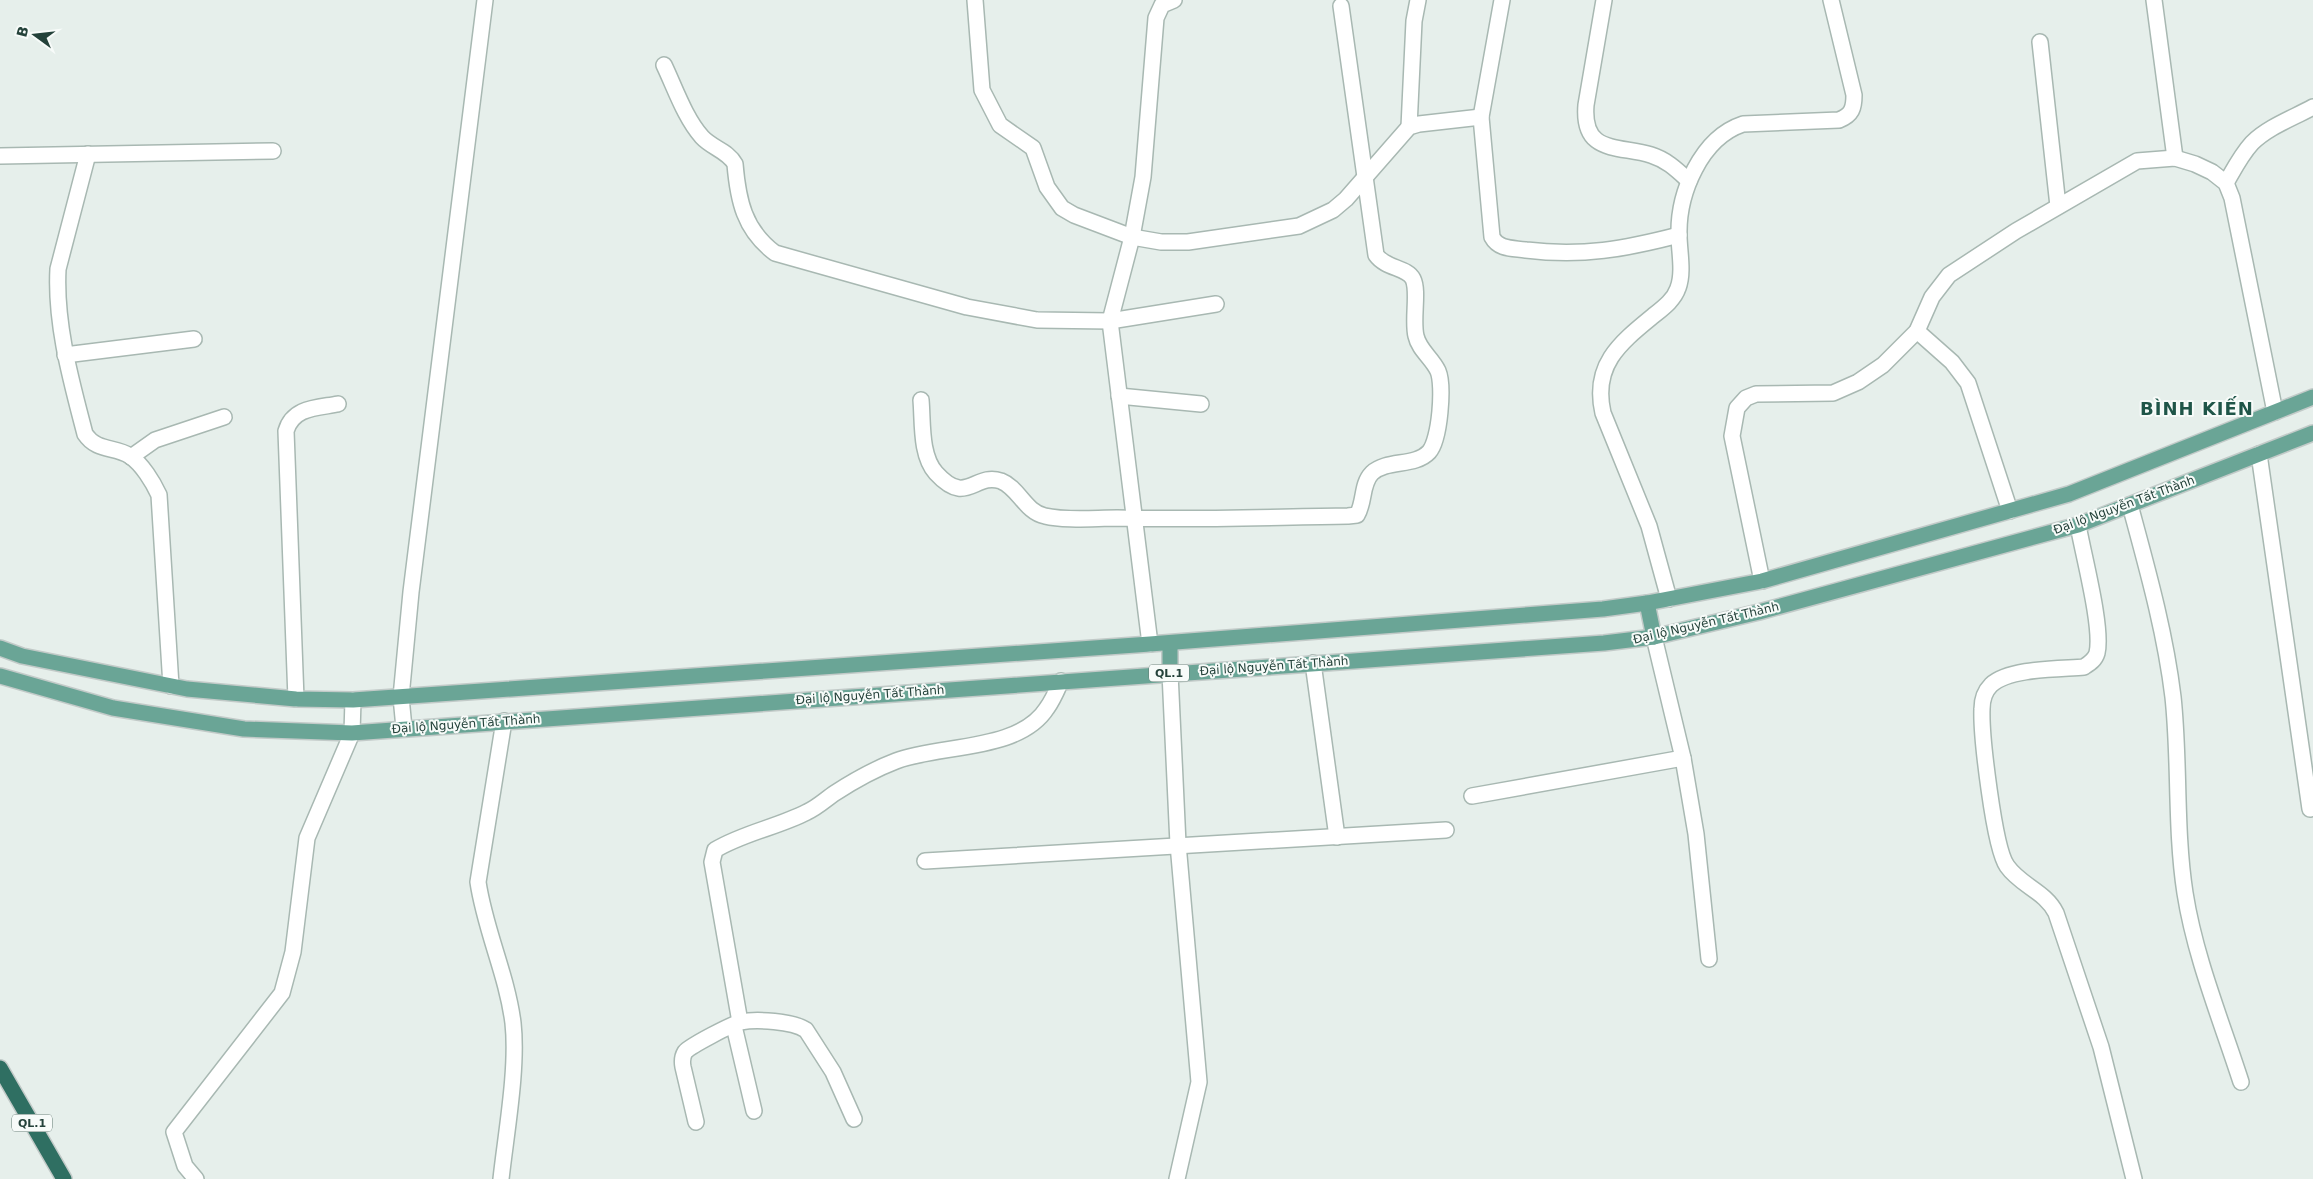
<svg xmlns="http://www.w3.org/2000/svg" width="2313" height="1179" font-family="'DejaVu Sans',sans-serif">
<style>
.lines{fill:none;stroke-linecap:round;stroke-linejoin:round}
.street-casing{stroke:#a8b8b2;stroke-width:18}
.primary-casing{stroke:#c2cac8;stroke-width:18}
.highway-casing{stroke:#c2cac8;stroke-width:18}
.street{stroke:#fff;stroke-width:15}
.primary{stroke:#6aa596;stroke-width:15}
.highway{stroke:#2f6f62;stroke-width:15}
.labels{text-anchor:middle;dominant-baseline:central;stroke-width:4;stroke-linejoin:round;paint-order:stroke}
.shield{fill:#f7fbf9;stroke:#637a73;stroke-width:1}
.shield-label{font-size:11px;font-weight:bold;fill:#24423a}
.street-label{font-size:12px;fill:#24423a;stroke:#f7fbf9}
.district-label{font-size:18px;font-weight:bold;letter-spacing:1px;fill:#1f5548;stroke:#f7fbf9}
</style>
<rect width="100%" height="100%" fill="#e6efeb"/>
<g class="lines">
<defs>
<g id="street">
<polyline points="975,0 982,90 1000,125 1033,148 1047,187 1062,208 1074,215 1132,237 1161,242 1188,242 1299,226 1333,210 1346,199 1409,127 1419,124 1481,117"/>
<path d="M1502,0L1481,117L1492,237C1499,250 1513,248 1526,250C1582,257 1625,249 1679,235"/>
<path d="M1604,0L1586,105C1582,154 1617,145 1651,155C1667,160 1677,170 1689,181"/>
<polyline points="2154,0 2175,158"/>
<polyline points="2040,42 2058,206"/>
<path d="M664,65C675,88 685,118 702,137C712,148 728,151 735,164C738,200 744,230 775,253L967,307L1037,320L1110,321L1216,304"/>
<polyline points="1409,127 1414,21 1418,0"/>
<path d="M88,154L58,269C55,324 71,380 85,434C97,452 115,446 130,456C142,464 153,482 159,495L171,686"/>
<polyline points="0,156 273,151"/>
<path d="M2226,183C2234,169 2241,155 2252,143C2268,127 2293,118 2313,107"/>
<polyline points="1917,331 1952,362 1968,383 2010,511"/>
<polyline points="65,355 194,339"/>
<polyline points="1119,396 1201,404"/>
<path d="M921,400C923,422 920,455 936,473C967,507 974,472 1001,481C1019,488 1025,512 1045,516C1065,521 1095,518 1117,518C1194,520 1271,517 1348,516L1357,515C1365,502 1361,484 1372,473C1387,459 1415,467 1429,452C1440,440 1444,385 1438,371C1432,358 1419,350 1416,336C1412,320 1419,291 1413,279C1407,267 1386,269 1376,255L1341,6"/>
<polyline points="2259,454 2310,809"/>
<polyline points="131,457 155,440 224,417"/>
<path d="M2130,505C2147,568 2165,631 2173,697C2180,762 2175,828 2185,893C2195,957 2221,1020 2241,1082"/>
<path d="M2078,525C2083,554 2103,628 2097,653C2095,660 2090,663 2084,667C2060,669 2009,668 1991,685C1985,691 1982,700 1982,709C1981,735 1994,848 2007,866C2021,886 2045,891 2056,913L2101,1047L2134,1179"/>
<polyline points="1762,581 1732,436 1737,408 1746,398 1756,394 1833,393 1858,382 1883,365 1917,331 1932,297 1949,275 2016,231 2137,161 2175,158 2195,164 2212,172 2226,183 2232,198 2275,412"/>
<path d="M1669,599L1649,526L1603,413C1592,365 1620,343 1653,316C1663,308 1674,300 1678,288C1684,272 1679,251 1679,235C1678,193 1701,138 1743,124L1839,120C1852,115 1854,108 1854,95L1831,0"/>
<polyline points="1654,637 1683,758 1696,834 1709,959"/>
<polyline points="1150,644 1110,321 1132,237 1143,177 1156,18 1162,5 1174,0"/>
<polyline points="1313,663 1337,837"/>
<polyline points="1170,673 1178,844 1199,1082 1177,1179"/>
<path d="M296,699L286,431C293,407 317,408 338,404"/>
<polyline points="404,728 401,697 411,592 485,0"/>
<polyline points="1472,796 1683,758"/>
<polyline points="925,861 1446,830"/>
<path d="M740,1022L712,862L715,850C743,833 778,827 807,812C818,807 826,799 835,793C855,780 875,769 896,761C940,744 1019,752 1047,708C1053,700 1057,690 1061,681"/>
<polyline points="734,1026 754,1111"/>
<path d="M696,1122L683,1067C682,1062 682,1057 685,1052C690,1046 732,1024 741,1022C756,1019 793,1021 806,1030L833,1072L854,1119"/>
<polyline points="196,1179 185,1166 174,1132 282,993 293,952 307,838 352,733 353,700"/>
<path d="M501,1179C506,1133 518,1068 513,1023C507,975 485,930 478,882L504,721"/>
</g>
<g id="primary">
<polyline points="1647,603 1654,637"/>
<polyline points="1170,643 1170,673"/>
<polyline points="0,648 22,656 187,689 296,699 353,700 1150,644 1603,609 1647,603 1762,581 2069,494 2313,397"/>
<polyline points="0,676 113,708 244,729 352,733 1604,643 1654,637 1759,612 2078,525 2313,433"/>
</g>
<polyline id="highway" points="0,1068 64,1179"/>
</defs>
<!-- street casing -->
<use href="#street" class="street-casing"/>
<!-- primary casing -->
<use href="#primary" class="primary-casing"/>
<!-- highway casing -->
<use href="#highway" class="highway-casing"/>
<!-- street -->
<use href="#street" class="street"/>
<!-- primary -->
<use href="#primary" class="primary"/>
<!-- highway -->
<use href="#highway" class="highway"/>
</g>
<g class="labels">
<!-- shield labels -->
<g class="shield">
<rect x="1149" y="664.5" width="40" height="17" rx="4"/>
<rect x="12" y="1114.5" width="40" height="17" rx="4"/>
</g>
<g class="shield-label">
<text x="1169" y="673">QL.1</text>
<text x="32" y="1123">QL.1</text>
</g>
<!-- street labels -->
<g class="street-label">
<text transform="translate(2124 505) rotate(-20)">Đại lộ Nguyễn Tất Thành</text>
<text transform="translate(1706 623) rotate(-13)">Đại lộ Nguyễn Tất Thành</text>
<text transform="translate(1274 666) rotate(-4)">Đại lộ Nguyễn Tất Thành</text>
<text transform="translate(870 695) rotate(-4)">Đại lộ Nguyễn Tất Thành</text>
<text transform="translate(466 724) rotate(-4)">Đại lộ Nguyễn Tất Thành</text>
</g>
<!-- district labels -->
<g class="district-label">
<text x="2197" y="408">BÌNH KIẾN</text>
</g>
</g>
<!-- north arrow -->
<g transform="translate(35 35) rotate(285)" stroke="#f7fbf9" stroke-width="4" paint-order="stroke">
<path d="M0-4L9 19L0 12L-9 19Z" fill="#24423a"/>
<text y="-8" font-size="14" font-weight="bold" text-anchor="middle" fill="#24423a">B</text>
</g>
</svg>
